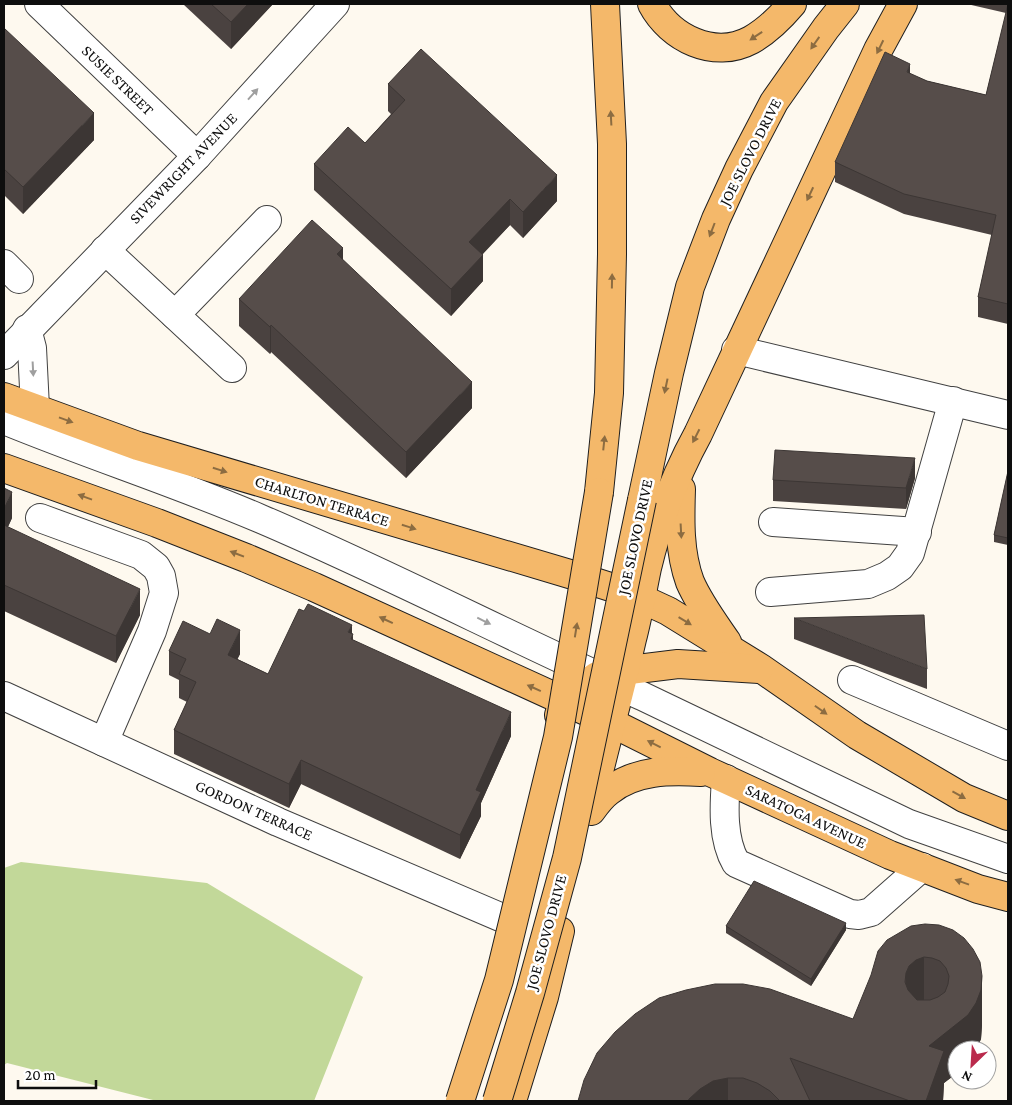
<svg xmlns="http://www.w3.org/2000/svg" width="1012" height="1105" font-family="'Crimson Pro',serif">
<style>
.forest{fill:#c2d899}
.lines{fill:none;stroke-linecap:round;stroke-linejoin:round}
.minor-casing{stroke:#414141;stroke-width:30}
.major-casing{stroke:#1f1f1f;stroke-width:30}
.minor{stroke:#fff;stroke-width:28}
.major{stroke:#f4b86a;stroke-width:28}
.major-bridge-casing{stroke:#1f1f1f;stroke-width:30;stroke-linecap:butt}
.major-bridge{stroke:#f4b86a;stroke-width:28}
.wall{fill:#4a4240}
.shaded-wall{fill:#3c3634}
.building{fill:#564d4a;stroke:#3c3634;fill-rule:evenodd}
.oneway{fill:#8c6c41}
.oneway2{fill:#9f9f9f}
.labels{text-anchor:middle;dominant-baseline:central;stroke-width:5;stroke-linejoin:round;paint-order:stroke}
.street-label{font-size:16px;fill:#0e0e0e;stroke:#fff}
</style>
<rect width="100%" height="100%" fill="#fef9ef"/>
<!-- forest -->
<polygon class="forest" points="21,862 207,883 363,977 314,1101 157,1101 7,1063 4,1065 4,868"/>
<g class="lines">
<defs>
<g id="minor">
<polyline points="39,4 197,156"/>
<polyline points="105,250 232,368"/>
<polyline points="4,264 19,279"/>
<polyline points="175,315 267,220"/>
<polyline points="27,329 32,348 35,408"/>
<polyline points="736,350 1008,415"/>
<polyline points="4,355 197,156 335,4"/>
<path d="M4,420C89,455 177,483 261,519C390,574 514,639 642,696L909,824L1008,859"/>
<polyline points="40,518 141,555 156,567 161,576 164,593 152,631 104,742"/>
<polyline points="773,522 917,532"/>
<polyline points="770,592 868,584 887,576 900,567 910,553 953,401"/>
<polyline points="852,680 1008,746"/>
<polyline points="4,696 278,822 507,920"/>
<path d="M726,779C724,806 722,839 736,863L850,914L859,915L871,912L922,867"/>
</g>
<g id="major">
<path d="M652,4C670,38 714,60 751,40C767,31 781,17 792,4"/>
<polyline points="4,397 138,446 573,575 629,593 668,611 762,669 857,735 964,798 1008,816"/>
<polyline points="4,468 157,523 246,558 314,587 610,722 710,772 890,855 978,889 1008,897"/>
<path d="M681,489C680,520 679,552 690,582C699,603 714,623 727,642"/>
<polyline points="599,492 609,393 612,254 612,144 605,4"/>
<polyline points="642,500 669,373 690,287 716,219 739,169 774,102 826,28 845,4"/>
<polyline points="559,715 563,701 570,695 597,676 613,672 678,664 759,669"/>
<path d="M593,797C605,744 620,692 632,639C638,616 642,592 647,568C658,522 675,476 698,434L878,50L903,4"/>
<path d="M591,811C596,804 602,796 609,791C635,770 670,770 701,772"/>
<polyline points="512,1101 544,997 560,931"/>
</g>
</defs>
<!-- minor casing -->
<use href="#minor" class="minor-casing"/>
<!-- major casing -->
<use href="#major" class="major-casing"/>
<!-- minor -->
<use href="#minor" class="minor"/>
<!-- major -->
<use href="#major" class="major"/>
<defs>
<g id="major-bridge">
<polyline points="460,1101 499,980 558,737 599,492"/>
<polyline points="497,1101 530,993 567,858 642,500"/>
</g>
</defs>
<!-- major-bridge casing -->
<use href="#major-bridge" class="major-bridge-casing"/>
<!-- major-bridge -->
<use href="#major-bridge" class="major-bridge"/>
</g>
<!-- wall -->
<g class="wall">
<polygon points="183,4 273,4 231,49"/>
<polygon points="967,4 1008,4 1008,324 978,317 978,297 992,235 904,214 835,182 835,162 910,74 927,81 986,95 1006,13"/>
<polygon points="4,28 94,140 23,214 4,195"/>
<polygon points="388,84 557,201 523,238 510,225 482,254 483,281 451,316 314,190 314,164 365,143 391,114 388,111"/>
<polygon points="343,260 472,408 406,478 271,352 270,354 239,326 239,299"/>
<polygon points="1008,471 1008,545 994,542 994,535"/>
<polygon points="915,478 906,509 773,501 773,480"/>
<polygon points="4,488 12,518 8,527 140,615 116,663 4,611"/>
<polygon points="794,618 927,669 927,689 794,639"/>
<polygon points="210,634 240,654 237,659 268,674 352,634 353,640 511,736 481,803 481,816 460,859 301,784 289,808 174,754 174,730 187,702 179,698 179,680 169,675 169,651"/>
<polygon points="925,924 982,1025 981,1039 976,1050 957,1050 957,1073 944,1083 943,1101 578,1101 853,1019"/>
<polygon points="726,926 846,930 811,986 726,933"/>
</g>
<!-- shaded-wall -->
<g class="shaded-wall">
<polygon points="248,4 273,4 231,49 231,22"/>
<polygon points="910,64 910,85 907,72"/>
<polygon points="94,113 94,140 23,214 23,187"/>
<polygon points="557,175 557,201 523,238 523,212"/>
<polygon points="510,199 510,225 469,269 469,242"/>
<polygon points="343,248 343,274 337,254"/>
<polygon points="483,255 483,281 451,316 451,289"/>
<polygon points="271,325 271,352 270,354 270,327"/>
<polygon points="472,382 472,408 406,478 406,452"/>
<polygon points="915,458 915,478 906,509 906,488"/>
<polygon points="12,492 12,518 4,535 4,509"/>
<polygon points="140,589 140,615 116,663 116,636"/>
<polygon points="352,625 352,637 353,634 353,658 348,632"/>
<polygon points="240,630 240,654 228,679 228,655"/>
<polygon points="511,712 511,736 481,803 481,816 460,859 460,835 476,790"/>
<polygon points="301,760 301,784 289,808 289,784"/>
<polygon points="846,923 846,930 811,986 811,979"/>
<polygon points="924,957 924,1006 905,1031 906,973 909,966 916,960"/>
<polygon points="982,976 982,1025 981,1039 976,1050 957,1050 957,1073 944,1083 943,1101 926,1101 929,1046"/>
<polygon points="728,1078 728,1101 688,1101 689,1099 700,1089 713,1081"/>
</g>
<!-- building -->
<g class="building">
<polygon points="211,4 248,4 231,22"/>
<polygon points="1008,4 1008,304 978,297 996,215 904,194 835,162 885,52 910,64 907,72 927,81 986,95"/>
<polygon points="4,28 94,113 23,187 4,169"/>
<polygon points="421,49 557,175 523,212 510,199 469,242 483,255 451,289 314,164 348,127 365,143 405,100 388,84"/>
<polygon points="312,220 343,248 337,254 472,382 406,452 271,325 270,327 239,299"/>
<polygon points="775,450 915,458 906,488 773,480"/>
<polygon points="1008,471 1008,538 994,535"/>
<polygon points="4,488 12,492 4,509"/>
<polygon points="4,525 140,589 116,636 4,585"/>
<polygon points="308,604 352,625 348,632 353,634 351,639 511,712 476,790 481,792 460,835 301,760 289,784 174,730 196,682 179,674 186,659 169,651 183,621 210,634 217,619 240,630 228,655 268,674 299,609 304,611"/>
<polygon points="924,615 927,669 794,618"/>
<polygon points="754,881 846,923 811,979 726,926"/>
<path d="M925,924L939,925L953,930L964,938L973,949L980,962L982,976L981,990L976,1003L968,1015L929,1046L944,1051L926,1101H910L790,1058L810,1101H780L770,1091L757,1083L743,1078H728L713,1081L700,1089L689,1099L688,1101H578L584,1080L597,1053L615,1032L635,1014L659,998L686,990L715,984H743L770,989L853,1019L871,975L878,951L887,940L911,926ZM924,957L932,958L940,961L946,968L949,976L948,984L945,992L938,997L930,1000H917L908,990L905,982L906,973L909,966L916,960Z"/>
</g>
<!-- one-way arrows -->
<defs><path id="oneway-solid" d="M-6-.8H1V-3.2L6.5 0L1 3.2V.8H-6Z" transform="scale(1.25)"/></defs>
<g class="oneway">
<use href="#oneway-solid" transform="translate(756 36) rotate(146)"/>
<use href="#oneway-solid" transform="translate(815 43) rotate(125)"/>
<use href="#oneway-solid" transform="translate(880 47) rotate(116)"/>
<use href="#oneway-solid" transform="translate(611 118) rotate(-93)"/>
<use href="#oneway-solid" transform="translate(810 194) rotate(115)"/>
<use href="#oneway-solid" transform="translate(712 230) rotate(111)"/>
<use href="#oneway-solid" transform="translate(612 281) rotate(-89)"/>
<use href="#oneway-solid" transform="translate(666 386) rotate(102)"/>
<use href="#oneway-solid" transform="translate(66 420) rotate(20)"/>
<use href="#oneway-solid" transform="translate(696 436) rotate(117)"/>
<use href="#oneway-solid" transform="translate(604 443) rotate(-84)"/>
<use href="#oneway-solid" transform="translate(220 470) rotate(17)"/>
<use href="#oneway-solid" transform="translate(85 497) rotate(-160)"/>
<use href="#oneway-solid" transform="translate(409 527) rotate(17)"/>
<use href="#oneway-solid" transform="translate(681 531) rotate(87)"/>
<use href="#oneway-solid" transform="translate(237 554) rotate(-159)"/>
<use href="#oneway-solid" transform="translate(386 620) rotate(-155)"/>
<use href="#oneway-solid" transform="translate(685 621) rotate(31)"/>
<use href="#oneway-solid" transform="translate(576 630) rotate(-81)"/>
<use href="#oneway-solid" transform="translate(534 688) rotate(-156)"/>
<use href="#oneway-solid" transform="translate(821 710) rotate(35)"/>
<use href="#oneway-solid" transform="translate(654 744) rotate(-153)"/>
<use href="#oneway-solid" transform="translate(959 795) rotate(29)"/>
<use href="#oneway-solid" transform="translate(962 882) rotate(-160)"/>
</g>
<g class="oneway2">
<use href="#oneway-solid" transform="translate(253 94) rotate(-48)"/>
<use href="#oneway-solid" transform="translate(33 369) rotate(87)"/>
<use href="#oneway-solid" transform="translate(484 621) rotate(26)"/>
</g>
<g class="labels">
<!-- street labels -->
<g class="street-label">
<text transform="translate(118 80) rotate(44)">SUSIE STREET</text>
<text transform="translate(750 152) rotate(-63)">JOE SLOVO DRIVE</text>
<text transform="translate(183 168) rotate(-46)">SIVEWRIGHT AVENUE</text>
<text transform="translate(322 501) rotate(17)">CHARLTON TERRACE</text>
<text transform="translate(635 537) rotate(-78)">JOE SLOVO DRIVE</text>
<text transform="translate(254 810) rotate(24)">GORDON TERRACE</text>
<text transform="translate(806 816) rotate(25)">SARATOGA AVENUE</text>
<text transform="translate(546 932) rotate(-75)">JOE SLOVO DRIVE</text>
</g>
</g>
<!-- border -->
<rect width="1012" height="1105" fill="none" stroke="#0e0e0e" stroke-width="10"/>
<!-- north arrow -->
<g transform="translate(972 1065) rotate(205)"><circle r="24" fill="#ffffff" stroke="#9f9f9f"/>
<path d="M0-4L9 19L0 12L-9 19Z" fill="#ba2a4c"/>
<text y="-8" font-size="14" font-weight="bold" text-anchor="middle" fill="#0e0e0e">N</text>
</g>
<!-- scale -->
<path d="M18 1080v8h78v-8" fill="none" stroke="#0e0e0e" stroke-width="2.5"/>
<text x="25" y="1080" font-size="15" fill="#0e0e0e" stroke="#ffffff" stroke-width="4" paint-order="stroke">20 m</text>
</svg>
